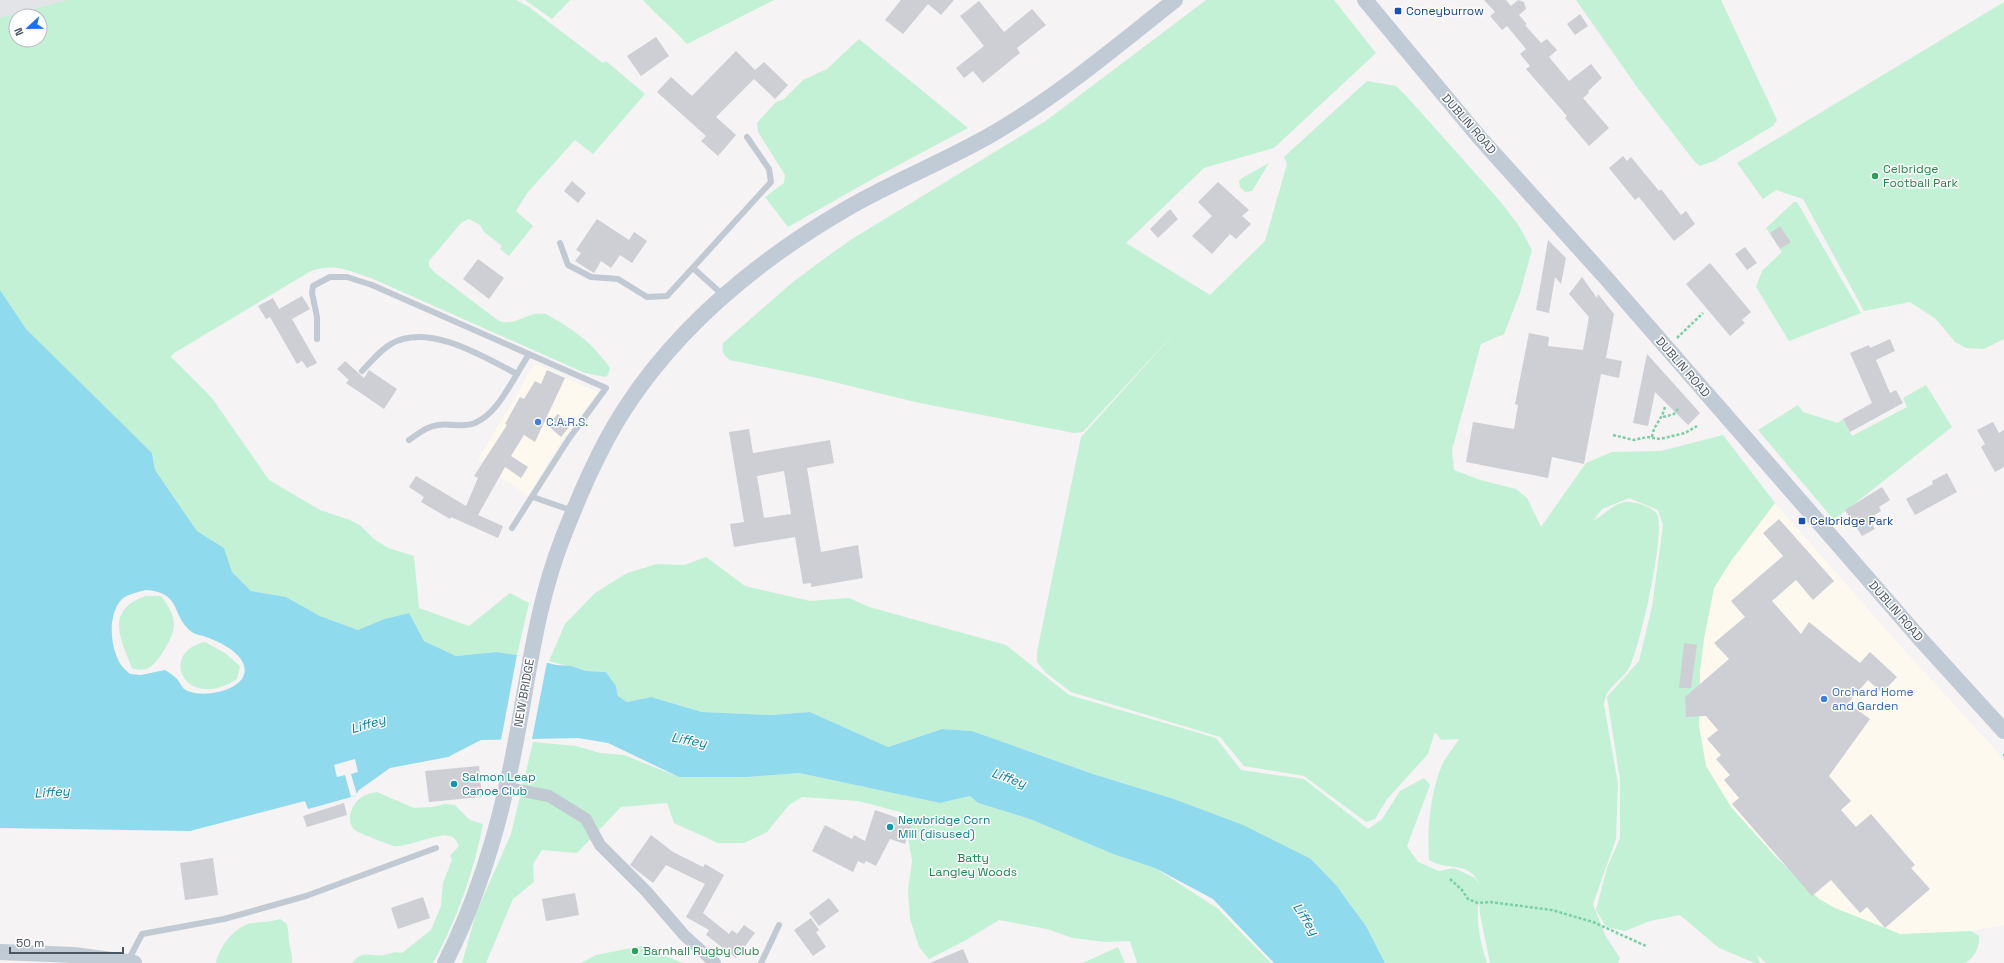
<svg xmlns="http://www.w3.org/2000/svg" width="2004" height="963" font-family="'Space Grotesk',sans-serif">
<style>
.commercial{fill:#fdf9ef}
.airport{fill:#e2e4e7}
.green{fill:#c3f1d5;fill-rule:evenodd}
.water{fill:#90daee;fill-rule:evenodd}
.pier{fill:#f5f3f3}
.building{fill:#cdcfd5;fill-rule:evenodd}
.lines{fill:none;stroke-linecap:round;stroke-linejoin:round}
.path{stroke:#7ad0a6;stroke-width:2.5;stroke-dasharray:3 2;stroke-linecap:butt}
.service{stroke:#c1cad2;stroke-width:6}
.minor{stroke:#c1cad2;stroke-width:12}
.secondary{stroke:#c1cbd6;stroke-width:16}
.transit-dot{fill:#1a4fb4;stroke:#fff;stroke-width:1.5}
.leisure-dot{fill:#2e9e5b;stroke:#fff;stroke-width:1.5}
.shop-dot{fill:#3f7fe0;stroke:#fff;stroke-width:1.5}
.culture-dot{fill:#0f9aa8;stroke:#fff;stroke-width:1.5}
.labels{text-anchor:middle;dominant-baseline:central;stroke-width:3;stroke-linejoin:round;paint-order:stroke}
.transit-label{font-size:12px;fill:#164399;stroke:#fff;text-anchor:start}
.street-label{font-size:12px;fill:#4a5661;stroke:#fff}
.leisure-label{font-size:12px;fill:#27864d;stroke:#fff;text-anchor:start}
.shop-label{font-size:12px;fill:#366cbe;stroke:#fff;text-anchor:start}
.culture-label{font-size:12px;fill:#0d838f;stroke:#fff;text-anchor:start}
.park-label{font-size:12px;fill:#17864f;stroke:#fff}
.water-label{font-size:13px;font-style:italic;fill:#0c7c9b;stroke:#fff}
</style>
<rect width="100%" height="100%" fill="#f5f3f3"/>
<!-- commercial -->
<g class="commercial">
<polygon points="534,365 539,365 597,392 555,451 528,496 478,460"/>
<polygon points="1775,503 1896,641 2004,759 2004,925 1971,931 1900,934 1835,908 1819,899 1767,850 1731,807 1706,766 1699,726 1700,671 1704,639 1714,588 1731,561"/>
</g>
<!-- airport -->
<polygon class="airport" points="0,0 108,0 40,16 16,16 16,40 0,56"/>
<!-- green -->
<g class="green">
<path d="M68,0H516L529,7L603,63L606,61L645,94L593,154L575,140L528,192L516,211L533,226L509,256L500,249L502,246L484,232L480,225L469,219L461,223L429,261V266L434,272L499,321C516,327 528,310 546,314C574,330 591,341 610,368L608,375L605,377L585,373L371,278C346,270 336,263 311,271L174,353L171,357L212,398L269,480L320,510L350,520L361,526L374,539L388,548L414,556L419,608L469,626L510,593L529,603L517,655L496,652L456,656L424,641L408,613L384,619L358,630L320,616L286,597L251,591L232,572L224,548L197,531L155,470L152,453L25,329L0,290V18ZM16,16H40V40H16Z"/>
<polygon points="525,0 570,0 552,19"/>
<path d="M643,0H774L687,44C673,28 657,16 643,0Z"/>
<path d="M1206,0H1334L1376,53L1274,148L1204,168L1126,243L1210,295L1265,241L1287,164L1284,157L1367,81L1396,86L1409,99L1500,201L1519,226L1532,250L1520,293L1504,334L1481,344L1452,450L1454,470L1480,480L1516,489L1527,498L1541,527L1586,463L1612,452L1661,451L1723,435L1775,503L1731,561L1714,588L1704,639L1700,671L1699,726L1706,766L1731,807L1775,856L1819,899L1835,908L1900,934L1971,931L1979,936C1980,947 1975,956 1966,963H1766L1757,955L1760,963H1755L1719,948L1680,915L1650,921L1625,931L1606,927L1596,910L1607,868L1620,838V779L1607,697L1639,661L1652,607L1663,525L1658,510L1629,498L1602,509L1593,521C1604,515 1617,500 1630,502C1637,502 1654,508 1657,514C1666,532 1640,646 1630,666C1622,682 1606,685 1604,705L1618,784L1617,810L1616,839L1593,904L1605,935L1620,958L1618,963H1490L1480,914L1479,901C1475,921 1481,944 1487,963H1385L1366,926L1336,885L1311,859L1171,798L1093,774L972,731L942,729L888,747L810,712L771,715L702,712L651,697L627,702L618,696L616,686L606,672L586,671L549,661L565,624L595,593L627,573L657,564L684,565L706,557L745,586L810,601L849,598L869,607L1006,645L1069,695L1216,738L1241,770L1304,779L1368,829L1382,819L1400,791L1424,778L1430,785L1407,846L1418,862L1439,871L1454,868L1475,878L1480,885C1468,859 1448,872 1429,860C1427,829 1430,794 1442,765C1446,756 1454,748 1459,739L1441,740L1435,732L1428,754L1387,799L1375,819L1366,822L1304,776L1244,766L1220,737L1071,692L1046,673L1037,662V652L1081,437L1179,328L1083,432L1074,433L915,402L822,379L730,360C723,355 722,352 723,343L793,282L821,261L852,239L1047,120Z"/>
<polygon points="1576,0 1721,0 1777,120 1773,126 1714,161 1700,166 1695,162 1637,87"/>
<polygon points="2004,2 2004,339 1984,349 1966,348 1955,342 1936,319 1910,302 1864,311 1803,199 1776,190 1763,199 1737,163"/>
<polygon points="859,39 968,128 876,177 788,227 765,197 784,183 785,175 758,132 757,123 776,102 784,99 803,80 827,69"/>
<polygon points="1269,163 1252,191 1245,192 1240,187 1239,181 1242,178"/>
<polygon points="1794,202 1797,202 1861,313 1789,341 1756,287 1762,271 1782,252 1766,228"/>
<polygon points="1926,385 1952,427 1834,520 1758,430 1798,405 1803,412 1838,423 1843,419 1852,436 1907,407 1903,398"/>
<path d="M146,596H161C168,605 173,613 174,624C175,635 159,661 150,667C144,671 138,670 132,668C120,637 105,610 146,596Z"/>
<path d="M205,642L225,653L240,666L237,679C184,713 158,652 205,642Z"/>
<polygon points="533,742 576,746 600,753 624,755 679,777 748,777 799,773 940,803 970,796 978,803 1030,819 1113,854 1155,868 1217,908 1271,963 1137,963 1130,941 1105,942 1073,938 1047,929 999,920 966,940 929,959 919,947 910,919 908,890 912,861 904,813 858,801 802,797 789,805 767,832 744,843 718,843 674,823 667,803 621,807 577,853 542,850 533,864 534,882 513,899 486,963 462,963 476,913 511,834"/>
<path d="M377,792L414,808L432,807L445,804L455,805L470,820L483,824C474,871 456,922 433,963H352C363,949 370,957 384,955C392,954 392,951 402,953L431,930L441,906L443,883L452,860L450,856L459,846C458,844 456,840 454,838C444,829 409,848 394,846C387,844 362,834 356,831C344,822 352,803 362,797C366,794 372,793 377,792Z"/>
<path d="M280,919L287,924C289,932 288,939 290,947C291,953 293,956 292,963H216C219,947 235,926 252,923C262,922 270,922 280,919Z"/>
<polygon points="641,946 683,963 581,963 596,955"/>
<polygon points="1118,947 1125,963 1083,963"/>
</g>
<!-- water -->
<path class="water" d="M0,290L26,329L152,453L155,470L197,531L224,548L232,572L251,591L286,597L320,616L358,630L384,619L409,613L424,641L456,656L496,652L517,655L556,665L571,666L586,671L606,672L616,686L618,696L627,702L651,697L702,712L771,715L810,712L888,747L942,729L972,731L1093,774L1171,798L1243,825L1311,859L1336,885L1366,926L1385,963H1274L1213,899L1155,868L1113,854L1030,819L978,803L970,796L940,803L799,773L748,777H679L608,743L578,738L481,740L448,757L390,768L359,790L355,796L308,809L305,801L190,831L0,828ZM146,590C183,593 170,615 192,632C196,635 201,635 206,637C218,641 237,650 243,663C255,689 201,701 184,689C181,686 179,680 175,677C172,674 168,672 165,670L141,675L130,674C127,671 123,668 121,665C110,648 107,614 122,599C128,594 138,592 146,590Z"/>
<!-- pier -->
<g class="pier">
<polygon points="517,655 547,662 532,739 501,740"/>
<polygon points="355,759 358,772 351,774 357,795 351,797 345,775 337,777 334,765"/>
</g>
<!-- building -->
<g class="building">
<polygon points="901,0 954,0 941,15 928,4 903,34 885,20"/>
<polygon points="1484,0 1506,0 1511,6 1518,0 1524,2 1526,9 1519,15 1527,24 1525,25 1541,43 1547,39 1557,50 1549,57 1569,81 1591,64 1602,78 1588,91 1589,93 1583,98 1609,128 1589,146 1565,118 1567,116 1526,69 1530,66 1520,54 1526,49 1507,26 1502,30 1490,16 1495,12"/>
<polygon points="979,1 1004,32 1032,9 1046,25 1017,48 1020,53 983,83 973,71 964,78 956,68 984,46 960,16"/>
<polygon points="1580,14 1588,26 1575,35 1567,24"/>
<polygon points="656,37 669,56 641,76 627,56"/>
<polygon points="736,51 755,70 764,62 788,85 775,99 754,79 716,117 736,135 718,156 701,141 706,136 657,92 671,77 692,96"/>
<polygon points="1623,156 1627,161 1631,157 1659,191 1661,189 1681,215 1686,211 1695,224 1674,241 1639,197 1635,200 1609,168"/>
<polygon points="572,181 586,193 578,203 564,191"/>
<polygon points="1218,182 1249,210 1242,216 1251,224 1236,239 1230,234 1212,254 1192,236 1212,216 1198,202"/>
<polygon points="1170,209 1178,219 1158,238 1150,229"/>
<polygon points="597,219 629,240 634,232 647,241 632,263 620,255 611,268 601,261 594,273 575,261 581,253 576,250"/>
<polygon points="1780,226 1791,242 1780,249 1770,233"/>
<polygon points="1548,240 1566,258 1561,284 1555,277 1549,313 1536,310"/>
<polygon points="1745,247 1757,263 1747,270 1735,254"/>
<polygon points="478,259 504,278 489,299 463,279"/>
<polygon points="1710,263 1751,312 1742,320 1745,323 1730,336 1686,284"/>
<polygon points="1582,277 1597,298 1598,294 1614,314 1606,358 1622,361 1619,378 1601,374 1584,464 1552,457 1548,478 1466,462 1473,422 1514,429 1518,405 1515,404 1529,333 1549,337 1548,346 1583,350 1589,317 1569,294"/>
<polygon points="302,296 310,309 292,319 317,363 307,368 302,361 297,364 270,317 266,319 258,306 273,298 279,309"/>
<polygon points="1890,339 1895,351 1876,360 1890,393 1896,390 1903,403 1850,432 1843,419 1872,403 1850,353 1869,345 1870,348"/>
<polygon points="1647,354 1700,413 1688,425 1655,392 1648,426 1633,423"/>
<polygon points="345,361 364,378 369,370 397,389 384,409 346,383 349,380 337,369"/>
<polygon points="547,370 565,378 535,442 524,435 511,456 528,467 521,478 505,467 478,515 503,526 498,538 451,517 450,519 421,502 424,497 409,487 416,476 466,506 478,478 474,476 507,425 505,424 520,397 524,399 535,381 541,384"/>
<polygon points="558,414 570,426 561,437 547,425"/>
<polygon points="1993,422 1999,433 2004,430 2004,467 1995,472 1981,447 1985,444 1977,430"/>
<path d="M749,429L753,453L830,440L834,463L807,468L821,552L858,545L863,578L811,587V583L803,584L795,537L734,547L730,524L744,522L729,432ZM784,471L791,514L764,518L757,476Z"/>
<polygon points="1947,473 1957,492 1915,515 1906,499 1933,484 1932,481"/>
<polygon points="1882,487 1890,500 1879,507 1881,511 1869,519 1875,529 1862,536 1845,510"/>
<polygon points="1779,519 1834,581 1813,600 1796,580 1772,601 1801,634 1809,622 1860,663 1870,652 1897,677 1882,693 1868,680 1848,703 1870,719 1829,776 1851,801 1841,810 1856,827 1871,814 1915,865 1911,868 1930,889 1885,928 1867,907 1860,913 1831,880 1812,896 1732,804 1739,798 1724,780 1730,775 1716,759 1721,755 1707,739 1718,730 1706,716 1686,717 1685,697 1729,659 1714,643 1745,617 1731,601 1783,556 1763,533"/>
<polygon points="1684,643 1697,645 1691,688 1679,688"/>
<polygon points="479,766 482,797 429,802 425,771"/>
<polygon points="344,803 347,815 307,827 303,816"/>
<polygon points="875,810 912,823 905,844 890,839 876,866 866,861 864,864 858,861 853,872 812,851 825,825 852,839 854,835 865,841"/>
<polygon points="651,835 673,852 703,867 705,864 724,875 703,913 729,934 732,930 737,934 744,925 755,933 736,958 706,935 709,930 686,917 705,884 666,865 653,883 630,865"/>
<polygon points="213,858 218,895 185,900 180,863"/>
<polygon points="575,893 579,915 546,921 542,899"/>
<polygon points="423,897 430,918 398,929 391,908"/>
<polygon points="829,898 839,911 819,926 809,913"/>
<polygon points="811,918 819,930 816,932 826,947 813,956 794,930"/>
<polygon points="963,949 969,963 930,963"/>
</g>
<g class="lines">
<!-- path -->
<g class="path">
<polyline points="1677,338 1703,313"/>
<polyline points="1663,417 1674,414 1678,409"/>
<polyline points="1613,435 1634,440 1647,437 1660,439 1685,433 1697,426"/>
<path d="M1652,437C1653,425 1663,419 1665,406"/>
<polyline points="2003,755 2004,755"/>
<polyline points="1450,879 1462,890 1468,899 1478,903 1490,902 1552,910 1593,922 1646,946"/>
</g>
<!-- service -->
<g class="service">
<polyline points="560,243 568,265 591,277 618,279 647,297 667,296 771,182 769,169 747,137"/>
<polyline points="693,268 723,295"/>
<polyline points="317,339 317,317 312,293 313,286 330,277 347,277 372,285 606,388 568,440 512,528"/>
<path d="M362,371C371,362 380,350 391,344C428,322 484,357 517,374C506,392 495,414 475,423C464,428 450,423 438,425C427,426 418,434 409,440"/>
<polyline points="517,374 529,354"/>
<polyline points="533,497 573,511"/>
<polyline points="128,961 142,934 224,919 306,896 436,848"/>
<polyline points="761,963 779,925"/>
</g>
<!-- minor -->
<polyline class="minor" points="507,788 549,796 586,819 600,845 646,891 685,936 715,963"/>
<!-- secondary -->
<g class="secondary">
<polyline points="1365,0 1479,137 1606,278 1923,642 2004,731"/>
<polyline points="0,952 74,955 134,963"/>
<path d="M445,963C478,898 499,828 513,756C528,682 535,608 563,537C580,494 599,449 624,410C678,326 760,259 846,209C894,181 946,161 994,133C1059,95 1117,46 1175,0"/>
</g>
</g>
<!-- markers -->
<g class="transit-dot">
<rect x="1394" y="7" width="8" height="8" rx="2"/>
<rect x="1798" y="517" width="8" height="8" rx="2"/>
</g>
<g class="leisure-dot">
<circle cx="1875" cy="176" r="4"/>
<circle cx="635" cy="951" r="4"/>
</g>
<g class="shop-dot">
<circle cx="538" cy="422" r="4"/>
<circle cx="1824" cy="699" r="4"/>
</g>
<g class="culture-dot">
<circle cx="454" cy="784" r="4"/>
<circle cx="890" cy="827" r="4"/>
</g>
<g class="labels">
<!-- transit labels -->
<g class="transit-label">
<text x="1406" y="11">Coneyburrow</text>
<text x="1810" y="521">Celbridge Park</text>
</g>
<!-- street labels -->
<g class="street-label">
<text transform="translate(1469 124) rotate(49)">DUBLIN ROAD</text>
<text transform="translate(1683 367) rotate(49)">DUBLIN ROAD</text>
<text transform="translate(1896 611) rotate(49)">DUBLIN ROAD</text>
<text transform="translate(524 693) rotate(-80)">NEW BRIDGE</text>
</g>
<!-- leisure labels -->
<g class="leisure-label">
<text x="1883" y="169">Celbridge<tspan x="1883" dy="14">Football Park</tspan></text>
<text x="643" y="951">Barnhall Rugby Club</text>
</g>
<!-- shop labels -->
<g class="shop-label">
<text x="546" y="422">C.A.R.S.</text>
<text x="1832" y="692">Orchard Home<tspan x="1832" dy="14">and Garden</tspan></text>
</g>
<!-- culture labels -->
<g class="culture-label">
<text x="462" y="777">Salmon Leap<tspan x="462" dy="14">Canoe Club</tspan></text>
<text x="898" y="820">Newbridge Corn<tspan x="898" dy="14">Mill (disused)</tspan></text>
</g>
<!-- park labels -->
<g class="park-label">
<text x="973" y="858">Batty<tspan x="973" dy="14">Langley Woods</tspan></text>
</g>
<!-- water labels -->
<g class="water-label">
<text transform="translate(368 724) rotate(-17)">Liffey</text>
<text transform="translate(689 740) rotate(10)">Liffey</text>
<text transform="translate(1009 778) rotate(19)">Liffey</text>
<text transform="translate(52 792) rotate(-4)">Liffey</text>
<text transform="translate(1306 919) rotate(57)">Liffey</text>
</g>
</g>
<!-- north arrow -->
<g transform="translate(28 28) rotate(248)"><circle r="19" fill="#ffffff" stroke="#b7bbc0"/>
<path d="M0-3L7 15L0 10L-7 15Z" fill="#1a73e8"/>
<text y="-6" font-size="11" font-weight="bold" text-anchor="middle" fill="#4a5661">N</text>
</g>
<!-- scale -->
<path d="M10 947v6h113v-6" fill="none" stroke="#4a5661" stroke-width="2"/>
<text x="16" y="947" font-size="12" fill="#4a5661" stroke="#ffffff" stroke-width="3" paint-order="stroke">50 m</text>
</svg>
